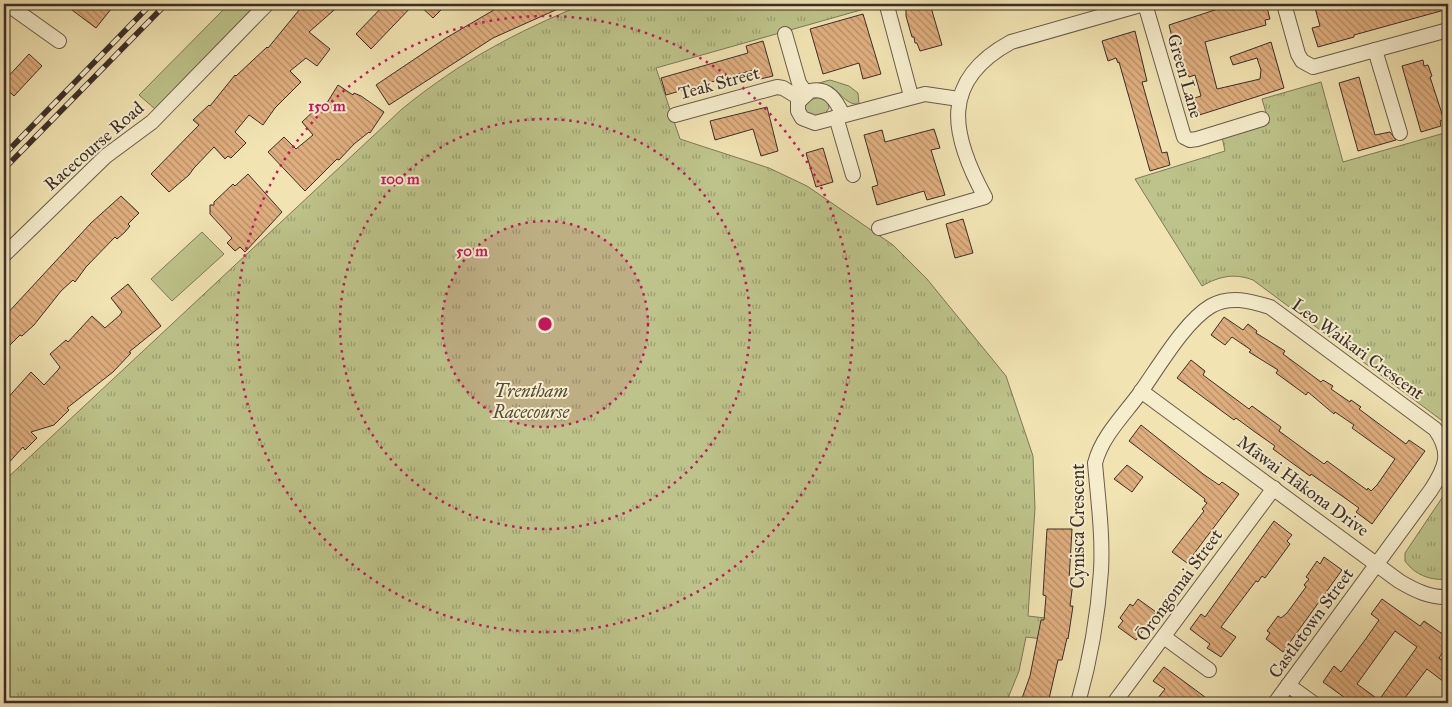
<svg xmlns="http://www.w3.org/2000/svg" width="1452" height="707" font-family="'IM FELL Great Primer',serif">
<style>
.green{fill:#bdc38a;stroke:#7c795a}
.park{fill:url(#park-tufts);stroke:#7c795a}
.building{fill:url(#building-back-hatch);stroke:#3b2f29;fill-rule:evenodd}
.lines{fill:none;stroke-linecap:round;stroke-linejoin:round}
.minor-casing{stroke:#685c4b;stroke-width:16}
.minor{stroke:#f6edcd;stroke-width:14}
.rail-casing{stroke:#3b2f29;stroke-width:5.5}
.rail{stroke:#f6edcd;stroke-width:4;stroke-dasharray:11;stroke-linecap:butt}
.ring{fill:none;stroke:#c2185b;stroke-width:2.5;stroke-dasharray:2.5 5}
.labels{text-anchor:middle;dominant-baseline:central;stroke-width:4;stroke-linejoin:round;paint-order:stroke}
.street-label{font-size:18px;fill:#3b2f29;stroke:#f6edcd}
.park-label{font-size:18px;font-style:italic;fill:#554d3c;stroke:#f6edcd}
.centre{fill:#c2185b;stroke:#f6edcd;stroke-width:2.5}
.ring-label{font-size:15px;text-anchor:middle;font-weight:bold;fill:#c2185b;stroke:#f6edcd;stroke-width:4;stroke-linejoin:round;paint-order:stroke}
</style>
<defs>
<pattern id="park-tufts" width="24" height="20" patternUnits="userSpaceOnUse" patternTransform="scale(1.25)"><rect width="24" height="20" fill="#bdc38a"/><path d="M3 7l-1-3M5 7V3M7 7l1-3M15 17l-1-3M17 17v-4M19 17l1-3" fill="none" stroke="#9b9f71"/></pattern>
<pattern id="building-back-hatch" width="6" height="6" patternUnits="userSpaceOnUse" patternTransform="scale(1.25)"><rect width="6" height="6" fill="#dfae7e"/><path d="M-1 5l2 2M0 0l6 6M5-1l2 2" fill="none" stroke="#b68e67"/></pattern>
</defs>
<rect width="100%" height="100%" fill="#f1e3b2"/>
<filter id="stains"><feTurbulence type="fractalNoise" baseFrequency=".004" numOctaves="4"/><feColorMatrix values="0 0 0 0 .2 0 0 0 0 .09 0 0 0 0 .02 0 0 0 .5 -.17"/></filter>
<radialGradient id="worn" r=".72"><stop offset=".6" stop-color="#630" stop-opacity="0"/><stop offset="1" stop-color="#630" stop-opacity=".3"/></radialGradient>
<!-- green -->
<g class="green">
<polygon points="229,4 259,4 155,109 139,95"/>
<path d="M830,80L849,86L858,93L859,104C841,106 839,81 815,84Z"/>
<polygon points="820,97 828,101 829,108 824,115 816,118 805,112 804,107 810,100"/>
<polygon points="202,232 224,254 172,301 151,279"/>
</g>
<!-- park -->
<g class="park">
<path d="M584,4H882L656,68L680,139L769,168L807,186L893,245L927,279L1006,376L1033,456L1035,508L1028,616L1045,618L1043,639L1026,637L1019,671L1006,703H4V481L402,109C461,61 514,33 584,4Z"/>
<path d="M1321,82L1343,162L1448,132V425L1253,280C1234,273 1220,276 1202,286L1135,179L1225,151L1222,137L1269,123L1262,99Z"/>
<path d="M1448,489V579C1431,581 1415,575 1405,561V553Z"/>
</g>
<!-- building -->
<g class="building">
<polygon points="64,4 115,4 96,28"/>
<polygon points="304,4 341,4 309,32 330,49 317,66 306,58 290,71 301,82 275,108 263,125 249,115 235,132 246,143 231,158 228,156 225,159 214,147 194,168 189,175 169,192 151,174 199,125 193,120 209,105 210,106 235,75 236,76 267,47 268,48"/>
<polygon points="385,4 414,4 371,49 356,34"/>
<polygon points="418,4 447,4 433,18"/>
<polygon points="504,4 569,4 493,38 389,105 376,85 446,38"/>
<polygon points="906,4 930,4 942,45 920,51 917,43 915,43 914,37 912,37 906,16"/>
<polygon points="1233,4 1266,4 1270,19 1265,20 1266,25 1205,42 1217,89 1260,79 1261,70 1257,58 1233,65 1230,57 1271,42 1284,88 1190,118 1185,101 1201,96 1195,75 1189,77 1187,70 1185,70 1178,44 1174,45 1169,25"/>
<polygon points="1314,4 1448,4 1448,9 1354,35 1354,37 1318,47 1312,28 1320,26"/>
<polygon points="863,14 881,74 863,79 859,63 823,74 810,29"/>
<polygon points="1135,31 1147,81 1142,82 1162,153 1167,152 1170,165 1150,171 1119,62 1118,63 1116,58 1108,61 1102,41"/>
<polygon points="763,41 773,76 756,80 753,70 666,95 661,78 748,53 746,46"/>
<polygon points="29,54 42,66 14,96 4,87 4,81"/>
<polygon points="1423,60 1424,66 1428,65 1432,76 1430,77 1444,120 1440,121 1441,126 1421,132 1402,66"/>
<polygon points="1359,77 1375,135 1390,132 1396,140 1358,151 1339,83"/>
<polygon points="338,85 353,95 354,93 361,96 384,112 370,133 369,132 354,144 339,160 337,159 305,191 268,152 284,137 296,149 313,135 302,122 318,107 322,111"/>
<polygon points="767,107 778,151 761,156 753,129 715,140 710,121"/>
<polygon points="934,129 940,148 931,150 945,195 927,200 924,191 877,205 872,187 878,185 864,135 882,130 885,142"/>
<polygon points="823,148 833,182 816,187 806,153"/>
<polygon points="248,174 282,212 245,252 240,247 235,251 227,243 232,238 210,214 210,205 214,205 214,202 233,184 235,186"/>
<polygon points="121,196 139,213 128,224 130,226 125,232 117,239 115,237 86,267 75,282 73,280 61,291 34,325 22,336 20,335 4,351 4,317 91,223"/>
<polygon points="963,219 973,253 955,258 946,224"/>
<polygon points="128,284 161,326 129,352 131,353 113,372 67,408 69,410 54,425 31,432 37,438 25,450 23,447 4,468 4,402 31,372 44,385 58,370 60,367 50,354 66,340 68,342 92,316 105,328 120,315 122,312 111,298"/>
<polygon points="1224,317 1243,330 1248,324 1257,331 1256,333 1285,351 1283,354 1321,382 1323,380 1333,386 1331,389 1350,402 1351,400 1361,407 1359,409 1406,444 1409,440 1425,451 1372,524 1356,512 1359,508 1311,474 1310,476 1273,449 1275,446 1255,432 1236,418 1234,420 1177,378 1191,360 1205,371 1203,375 1249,409 1252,406 1281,427 1279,431 1324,464 1327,461 1367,490 1368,488 1371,491 1377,485 1395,459 1352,428 1354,425 1335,412 1334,414 1308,392 1306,395 1276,373 1278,370 1249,352 1251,350 1232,337 1225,345 1211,335"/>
<polygon points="1141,425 1203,474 1219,485 1222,482 1239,494 1187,563 1172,552 1204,511 1202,509 1207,503 1204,501 1205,499 1129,441"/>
<polygon points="1127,465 1143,477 1132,492 1114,479"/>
<polygon points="1274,521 1292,535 1287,541 1290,544 1265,578 1262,576 1258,582 1256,581 1221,627 1236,637 1221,657 1207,648 1210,644 1190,629 1201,614 1205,617"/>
<polygon points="1047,529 1072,529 1069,581 1073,582 1070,606 1073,606 1068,639 1067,638 1062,660 1058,660 1048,703 1027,703 1021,701 1030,676 1041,620 1044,620 1046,596 1043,595"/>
<polygon points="1324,557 1342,570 1283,652 1266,639 1270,633 1267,631 1278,616 1281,618 1287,613 1306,587 1304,585 1309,579 1306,577 1317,561 1320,564"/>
<polygon points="1138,599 1156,612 1136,640 1118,627 1123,621 1120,618 1130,604 1133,606"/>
<path d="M1382,599L1420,626L1424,621L1448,638V645L1439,658L1448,664V676L1444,682L1427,669L1401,703H1352L1323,682L1334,666L1341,672L1365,640L1379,620L1371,614ZM1395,631L1417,647L1379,700L1357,684Z"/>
<polygon points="1164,667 1182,680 1213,703 1154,703 1165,689 1153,681"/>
</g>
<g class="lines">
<defs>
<g id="minor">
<polyline points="7,4 59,41"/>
<polyline points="1145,4 1184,137 1190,140 1197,139 1262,119"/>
<polyline points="1284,4 1298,54 1302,61 1313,67 1448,30"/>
<polyline points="887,6 911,96"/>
<polyline points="785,34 799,83 806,93"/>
<polyline points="1375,50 1400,133"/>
<polyline points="675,115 777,87 783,88 801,99"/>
<path d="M843,115C836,100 828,87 810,91L798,102V111L802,118L815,123L925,94L959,99"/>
<polyline points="836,117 853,175"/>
<path d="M879,228L985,197C951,135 939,81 1011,42L1144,4"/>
<polyline points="4,255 106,156 152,122 267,4"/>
<path d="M1141,391L1399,581C1414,590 1430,598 1448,597"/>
<polyline points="1164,637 1209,670"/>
<polyline points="1288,685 1313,703"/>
<path d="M1078,703C1090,661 1098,615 1101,571C1103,535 1098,499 1095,463C1102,436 1124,415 1140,393C1158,368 1185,321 1211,306C1230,295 1250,301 1270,307L1435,429C1452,453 1446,467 1431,490L1275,703"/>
<polyline points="1114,703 1274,488"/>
</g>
</defs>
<!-- minor casing -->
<use href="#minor" class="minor-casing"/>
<!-- minor -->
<use href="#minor" class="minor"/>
<defs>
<g id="rail">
<polyline points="4,155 151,4"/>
<polyline points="4,169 166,4"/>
</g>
</defs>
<!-- rail casing -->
<use href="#rail" class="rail-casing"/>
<!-- rail -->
<use href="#rail" class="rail"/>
</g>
<!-- distance rings -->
<circle cx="545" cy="324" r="103" fill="#c2185b" fill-opacity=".12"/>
<g class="ring">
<circle cx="545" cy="324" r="103"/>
<circle cx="545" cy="324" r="205"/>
<circle cx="545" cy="324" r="308"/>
</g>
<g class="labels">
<!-- street labels -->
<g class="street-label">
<text transform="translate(1185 76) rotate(74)">Green Lane</text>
<text transform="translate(719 83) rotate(-15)">Teak Street</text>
<text transform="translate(94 146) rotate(-41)">Racecourse Road</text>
<text transform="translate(1358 349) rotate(36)">Leo Waikari Crescent</text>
<text transform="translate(1303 486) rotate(36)">Māwai Hākona Drive</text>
<text transform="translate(1078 526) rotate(-90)">Cynisca Crescent</text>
<text transform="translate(1179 585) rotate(-54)">Ōrongomai Street</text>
<text transform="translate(1311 623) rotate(-54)">Castletown Street</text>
</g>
<!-- park labels -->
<g class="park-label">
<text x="531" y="391">Trentham<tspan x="531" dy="21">Racecourse</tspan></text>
</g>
</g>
<circle cx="545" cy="324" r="8" class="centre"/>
<g class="ring-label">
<text x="327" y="111">150 m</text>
<text x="400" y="184">100 m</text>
<text x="472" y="256">50 m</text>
</g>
<!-- margin -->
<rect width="1452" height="707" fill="none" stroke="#f1e3b2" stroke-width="20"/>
<rect x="5" y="5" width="1442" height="697" fill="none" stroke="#3b2f29" stroke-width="2.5"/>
<rect x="10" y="10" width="1432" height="687" fill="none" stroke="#3b2f29"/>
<rect width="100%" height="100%" filter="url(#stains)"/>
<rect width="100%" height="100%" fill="url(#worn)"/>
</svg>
